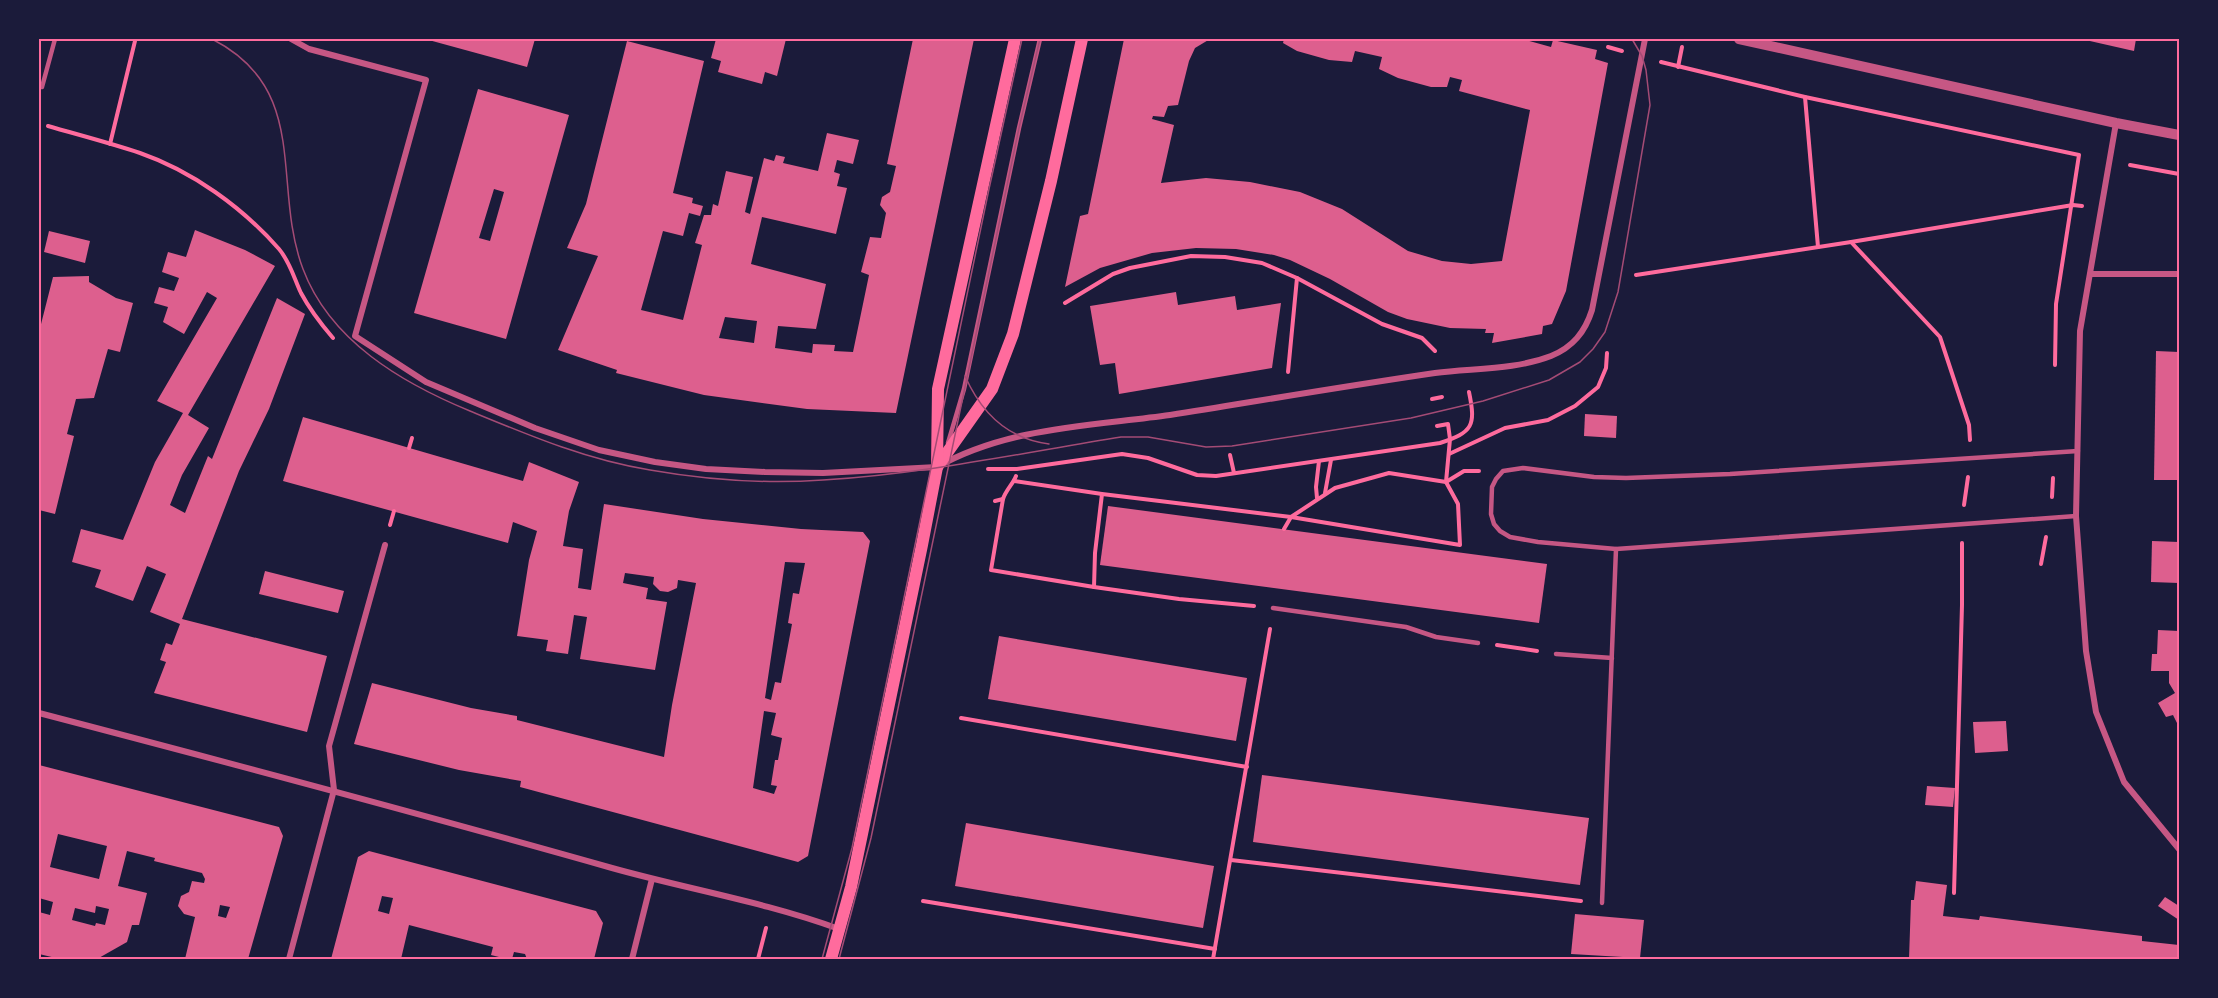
<svg xmlns="http://www.w3.org/2000/svg" width="2218" height="998" font-family="'Source Serif 4',serif">
<style>
.building{fill:#dd5f8e;fill-rule:evenodd}
.lines{fill:none;stroke-linecap:round;stroke-linejoin:round}
.path{stroke:#ff6b9d;stroke-width:4}
.service{stroke:#c65784;stroke-width:4.5}
.minor{stroke:#c65784;stroke-width:6}
.tertiary{stroke:#c65784;stroke-width:10}
.secondary{stroke:#ff6b9d;stroke-width:12}
.tram{stroke:#a44b75;stroke-width:1.5}
.neatline{fill:none;stroke:#ff6b9d;stroke-width:2}
</style>
<rect width="100%" height="100%" fill="#1b1b3a"/>
<!-- building -->
<g class="building">
<polygon points="425,39 535,39 527,67"/>
<polygon points="716,39 786,39 777,76 765,72 762,84 718,72 721,61 711,58"/>
<path d="M913,39H974L896,413L807,409L704,395L616,373L617,370L558,350L598,256L567,248L586,204L627,41L704,61L673,193L693,198L692,203L703,206L700,216L689,213L683,236L663,231L641,310L683,320L702,245L695,243L704,215H711L713,204L718,206L726,171L753,177L745,212L750,214L764,158L774,161L776,155L785,157L783,163L818,171L827,133L859,140L853,164L837,160L834,172L840,174L837,186L847,188L836,234L762,217L751,264L826,284L816,329L778,326L775,348L812,353L813,344L835,345L834,351L853,352L869,275L861,272L870,237L881,238L886,213L880,205L882,197L890,192L896,166L887,164ZM725,317L757,321L754,343L719,338Z"/>
<polygon points="1124,39 1210,39 1195,48 1189,61 1178,105 1168,106 1164,117 1153,116 1152,119 1174,125 1161,183 1206,178 1250,182 1300,192 1342,209 1408,251 1442,261 1471,264 1502,261 1530,110 1459,91 1462,80 1450,77 1447,87 1431,87 1398,78 1379,69 1382,57 1355,51 1352,62 1329,60 1297,51 1283,43 1284,39 1522,39 1551,47 1553,40 1597,50 1595,59 1608,63 1566,291 1552,324 1543,326 1542,334 1492,343 1494,333 1485,333 1486,329 1450,328 1407,319 1388,312 1330,279 1290,260 1274,255 1236,249 1196,248 1152,253 1100,268 1065,287 1080,216 1088,214"/>
<polygon points="2081,39 2136,39 2134,51"/>
<path d="M478,89L569,115L506,339L414,313ZM494,189L504,192L490,241L479,238Z"/>
<polygon points="195,230 245,250 275,266 188,415 209,428 182,475 170,505 185,513 208,456 212,459 277,298 305,314 269,409 239,471 182,619 327,656 307,732 154,693 166,662 160,660 166,643 172,645 180,624 150,612 166,574 147,566 133,601 95,587 101,570 72,562 81,529 123,540 155,462 183,413 157,401 217,298 207,292 184,334 163,322 168,307 154,303 159,287 174,291 179,278 162,272 168,252 186,257"/>
<polygon points="49,231 90,241 85,263 44,252"/>
<polygon points="89,276 89,282 116,298 133,303 120,352 108,349 94,398 76,399 67,434 74,436 55,514 39,510 39,332 53,277"/>
<polygon points="1176,292 1178,305 1235,296 1237,310 1281,303 1272,368 1119,394 1115,363 1100,365 1090,306"/>
<polygon points="2156,351 2179,352 2179,480 2154,480"/>
<polygon points="1585,414 1617,416 1616,438 1584,436"/>
<path d="M303,417L523,481L529,462L579,482L569,511L563,546L583,549L578,588L591,590L604,504L703,519L801,529L863,532L870,541L808,856L798,862L520,787L521,781L459,770L354,744L372,683L471,708L517,716V720L664,757L672,705L696,583L678,580L677,588L668,592L660,591L653,584L654,577L625,573L623,583L648,588L646,599L667,602L655,670L580,659L587,617L574,615L568,654L546,651L548,640L517,636L529,560L537,531L513,522L508,543L283,481ZM785,562L805,563L799,594L793,593L788,623L792,624L781,683L775,682L771,700L765,698ZM764,711L776,713L771,735L782,738L778,760H775L771,785L777,786L774,794L753,788Z"/>
<polygon points="1108,506 1547,564 1539,623 1100,565"/>
<polygon points="2152,541 2179,542 2179,583 2151,582"/>
<polygon points="265,571 344,591 338,613 259,594"/>
<polygon points="2158,630 2179,631 2179,727 2173,715 2166,717 2158,703 2175,693 2169,683 2169,671 2151,671 2152,654 2157,654"/>
<polygon points="999,636 1247,678 1236,741 988,699"/>
<polygon points="2006,721 2008,751 1975,753 1973,722"/>
<path d="M39,765L279,827L283,836L248,959H185L195,917L184,914L178,906L181,896L189,892L192,881L204,883L205,879L202,873L154,861L155,858L127,851L118,886L147,893L139,925H132L127,942L97,959H60L39,954V912L50,915L53,902L39,898L41,891H39ZM58,834L107,846L99,879L50,867ZM220,905L230,907L226,918L218,916ZM96,906L109,909L105,925L96,923L95,926L72,920L75,908L95,913Z"/>
<polygon points="1262,775 1589,818 1580,885 1253,842"/>
<polygon points="1927,786 1955,788 1953,807 1925,805"/>
<polygon points="966,823 1214,866 1203,928 955,886"/>
<path d="M369,851L596,911L603,923L594,959H527L525,954L514,952L512,959H507L491,955L493,947L409,925L401,959H331L358,857ZM382,896L393,898L389,914L378,911Z"/>
<polygon points="1916,881 1947,885 1943,916 1979,920 1980,916 2142,936 2142,941 2179,945 2179,959 1909,959 1911,900 1914,900"/>
<polygon points="2165,897 2179,906 2179,920 2158,906"/>
<polygon points="1575,914 1644,920 1640,958 1571,954"/>
</g>
<g class="lines">
<!-- path -->
<g class="path">
<polyline points="1608,47 1622,51"/>
<polyline points="1661,62 1805,97 2079,155 2056,304 2055,365"/>
<polyline points="1678,67 1682,47"/>
<polyline points="1805,97 1818,247"/>
<path d="M48,126C79,135 110,143 140,153C192,171 242,207 279,249C290,262 294,278 301,293C310,310 321,324 333,338"/>
<polyline points="110,144 135,41"/>
<polyline points="2130,165 2179,174"/>
<polyline points="1851,242 1940,337 1969,425 1970,440"/>
<polyline points="1636,275 1851,242 2073,205 2082,206"/>
<polyline points="1065,303 1113,274 1130,268 1191,256 1225,257 1262,263 1297,278 1382,324 1422,338 1435,351"/>
<polyline points="1288,372 1297,278"/>
<polyline points="1432,399 1442,397"/>
<polyline points="409,448 412,438"/>
<polyline points="1449,454 1505,428 1548,420 1575,406 1598,387 1606,368 1607,353"/>
<polyline points="1230,455 1234,473"/>
<path d="M988,469H1017L1122,454L1148,458L1197,475L1216,476L1440,443C1473,432 1476,426 1469,392"/>
<path d="M1016,476C1013,484 1006,490 1003,499L991,570L1094,587L1179,599L1254,606"/>
<polyline points="1014,481 1102,494 1291,517 1460,545 1458,504 1446,482 1450,439 1448,424 1437,426"/>
<polyline points="1325,493 1331,460"/>
<polyline points="2052,497 2053,478"/>
<polyline points="1317,498 1316,487 1319,461"/>
<polyline points="995,501 1003,499"/>
<polyline points="1964,505 1968,477"/>
<polyline points="390,525 394,511"/>
<polyline points="1284,529 1291,517 1335,488 1389,473 1446,482 1464,471 1479,471"/>
<polyline points="2041,564 2046,537"/>
<polyline points="1094,587 1095,553 1102,494"/>
<polyline points="1497,645 1537,651"/>
<polyline points="961,718 1247,767"/>
<polyline points="1231,860 1581,901"/>
<polyline points="1954,893 1962,605 1962,543"/>
<polyline points="923,901 1215,949"/>
<polyline points="758,959 766,928"/>
<polyline points="1213,959 1270,629"/>
</g>
<!-- service -->
<g class="service">
<polyline points="39,86 42,87 55,39"/>
<polyline points="948,443 964,389 1019,128 1040,39"/>
<polyline points="2076,516 1616,549 1538,542 1510,537 1500,531 1494,524 1491,514 1492,487 1496,479 1503,471 1523,468 1594,477 1626,478 1730,474 2078,451"/>
<polyline points="1273,608 1406,627 1436,637 1478,643"/>
<polyline points="1556,654 1612,658"/>
<polyline points="1602,903 1616,549"/>
</g>
<!-- minor -->
<g class="minor">
<path d="M291,39L309,49L426,80L355,336L426,382L535,428L599,450L655,462L706,469L765,472L823,473L937,467C1008,427 1091,426 1170,415C1258,401 1346,386 1435,373C1473,368 1515,370 1551,356C1573,347 1585,332 1592,310L1645,39"/>
<polyline points="2116,123 2080,331 2076,516 2086,651 2096,712 2124,782 2179,849"/>
<polyline points="2091,274 2179,274"/>
<path d="M39,713C230,763 421,814 612,868C687,889 765,902 839,929"/>
<polyline points="289,959 334,790 329,746 385,545"/>
<polyline points="632,959 652,879"/>
</g>
<!-- tertiary -->
<polyline class="tertiary" points="1739,39 2116,123 2179,135"/>
<!-- secondary -->
<g class="secondary">
<polyline points="937,467 992,389 1013,334 1051,181 1082,39"/>
<polyline points="831,959 851,887 922,545 937,467 938,389 1015,39"/>
</g>
<!-- tram -->
<g class="tram">
<path d="M212,39C312,90 271,185 303,269C330,341 402,383 470,411C528,435 587,460 650,470C707,480 766,484 823,480C923,474 1022,453 1121,437H1148L1206,447L1232,446L1411,418L1483,401L1549,380L1580,362L1593,349L1605,332L1618,292L1650,105L1646,70L1642,56L1632,39"/>
<path d="M965,376C981,412 1008,439 1049,444"/>
<polyline points="822,959 852,848 989,189 1022,39"/>
<polyline points="839,959 871,838 1019,128 1040,39"/>
</g>
</g>
<!-- border -->
<rect width="2218" height="998" fill="none" stroke="#1b1b3a" stroke-width="81"/>
<rect x="40" y="40" width="2138" height="918" class="neatline"/>
</svg>
